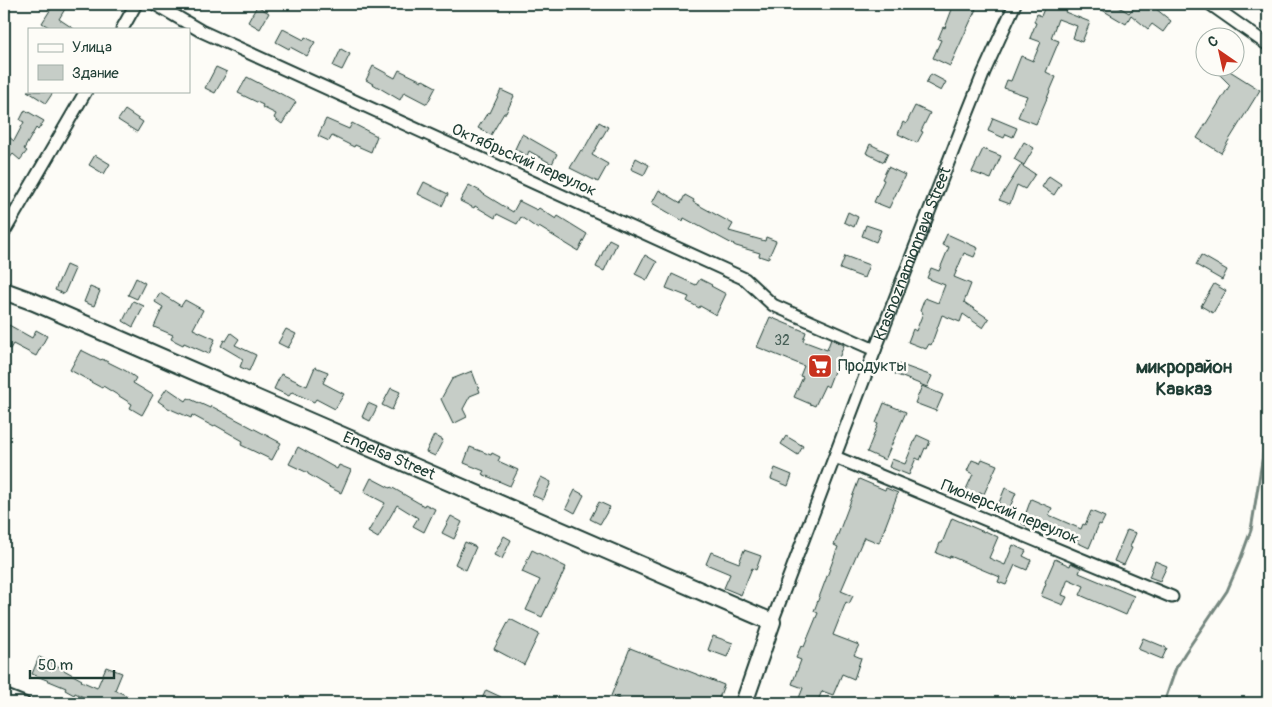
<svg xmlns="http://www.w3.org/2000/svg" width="1272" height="707" font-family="Pangolin,sans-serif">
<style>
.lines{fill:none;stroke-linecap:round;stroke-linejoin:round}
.stream{stroke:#75877f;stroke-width:3}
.building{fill:#c6cdc7;stroke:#1f3d34}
.minor-casing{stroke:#1f3d34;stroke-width:15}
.secondary-casing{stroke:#1f3d34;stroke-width:20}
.minor{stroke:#fdfcf7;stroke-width:11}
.secondary{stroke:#fdfcf7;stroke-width:16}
.labels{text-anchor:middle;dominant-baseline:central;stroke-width:5;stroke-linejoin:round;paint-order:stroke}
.number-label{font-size:14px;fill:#496159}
.street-label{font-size:16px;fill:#1f3d34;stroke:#fdfcf7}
.poi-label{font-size:16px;fill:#1f3d34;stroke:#fdfcf7;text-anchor:start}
.quarter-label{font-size:19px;font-weight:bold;fill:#1f3d34;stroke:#fdfcf7}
</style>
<rect width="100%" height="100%" fill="#fdfcf7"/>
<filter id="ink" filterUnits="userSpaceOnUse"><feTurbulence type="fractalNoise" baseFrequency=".02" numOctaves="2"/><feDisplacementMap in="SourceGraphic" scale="10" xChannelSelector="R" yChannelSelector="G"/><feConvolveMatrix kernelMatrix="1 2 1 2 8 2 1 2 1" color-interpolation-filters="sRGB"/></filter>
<g filter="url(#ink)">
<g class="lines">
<!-- stream -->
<polyline class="stream" points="1164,703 1176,668 1185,653 1227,591 1239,563 1251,530 1268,424"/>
</g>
<!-- building -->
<g class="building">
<polygon points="54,4 68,4 59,19 74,29 52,29 42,23"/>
<polygon points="954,4 962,4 976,9 950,66 933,58 941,40 938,39 943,27 945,28"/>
<polygon points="1046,4 1050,4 1066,10 1065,12 1090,22 1082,42 1073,38 1077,26 1058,19 1051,38 1059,41 1046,72 1056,77 1036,124 1018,117 1027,96 1004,88 1007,80 1011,81 1021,56 1033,61 1041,42 1030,38 1036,23 1034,22 1037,14 1041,16"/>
<polygon points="1092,4 1114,4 1129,13 1137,4 1150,4 1171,21 1163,32 1152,24 1148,29 1131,15 1126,24"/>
<polygon points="257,6 269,13 260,29 248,22"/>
<polygon points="283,29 304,40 305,37 315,42 307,56 290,47 289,49 276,42"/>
<polygon points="341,49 350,54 342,70 333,66"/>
<polygon points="373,66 395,78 399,70 422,81 423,80 436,87 427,104 404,92 400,100 366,80"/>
<polygon points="216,67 227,72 215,93 205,88"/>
<polygon points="1225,68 1260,90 1221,153 1197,138 1230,85 1219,74"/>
<polygon points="931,74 946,82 941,91 926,83"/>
<polygon points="247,77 272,90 272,89 296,102 282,124 274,118 276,114 262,107 263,105 238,93"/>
<polygon points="501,90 514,96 506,113 504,113 491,135 478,128 488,112 490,113"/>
<polygon points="27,91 54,91 46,103"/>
<polygon points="915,106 930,113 921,131 923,132 917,143 898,134 903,122 906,124"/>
<polygon points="25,110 44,121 38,130 36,128 24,149 27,151 20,160 13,154 4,165 4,133 14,141 24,122 20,120"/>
<polygon points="125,110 143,122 137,132 118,120"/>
<polygon points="993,118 1017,128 1013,137 1006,134 1004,138 988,131"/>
<polygon points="326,119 349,129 352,123 377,136 371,152 355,145 354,147 332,136 329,141 318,136"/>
<polygon points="599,122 608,127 592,155 608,164 598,182 570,168 581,150 583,151"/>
<polygon points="522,134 557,154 552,164 529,151 527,156 515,149"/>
<polygon points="1024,142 1034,148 1024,165 1014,159"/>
<polygon points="870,144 888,153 884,162 866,153"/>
<polygon points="983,149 1001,156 991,179 972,172"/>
<polygon points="95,155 110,164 104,174 89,165"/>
<polygon points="636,158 649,165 644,175 631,169"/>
<polygon points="1021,165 1035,174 1025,189 1017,185 1010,204 999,200"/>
<polygon points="888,167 905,175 889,208 874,202 884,180 882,179"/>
<polygon points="1049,176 1061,184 1054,195 1042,187"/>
<polygon points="424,182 448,194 442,206 418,194"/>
<polygon points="469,185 482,192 482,193 513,212 519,201 537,210 539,208 556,219 558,216 587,234 578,251 539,227 538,229 521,217 517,224 497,214 495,218 475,206 474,208 460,201"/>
<polygon points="659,190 681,203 685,195 694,200 693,202 733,224 729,231 765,241 766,237 776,241 768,259 759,256 760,253 736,246 684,218 683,221 652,203"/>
<polygon points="848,212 858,217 854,227 844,222"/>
<polygon points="866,225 881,230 876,242 862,236"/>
<polygon points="947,234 978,248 974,257 964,253 954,277 971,284 964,302 989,319 983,328 963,314 960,322 942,315 931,345 929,344 926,349 908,342 913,329 916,331 923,313 920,311 925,298 938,303 945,285 927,278 931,268 939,271 949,247 942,245"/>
<polygon points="609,239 617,243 604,271 596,267"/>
<polygon points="645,255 657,262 647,280 635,274"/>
<polygon points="1201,255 1227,270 1222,280 1196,265"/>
<polygon points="845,256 869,265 864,278 840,269"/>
<polygon points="66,265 75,269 64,294 55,290"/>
<polygon points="672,274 696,285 700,279 712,285 711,286 726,294 716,315 700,306 699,308 687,301 689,297 666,288"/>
<polygon points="136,278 145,283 137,299 128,295"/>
<polygon points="1214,284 1226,291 1213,313 1201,306"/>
<polygon points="90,287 100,291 94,306 84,302"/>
<polygon points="160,293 181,306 185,300 203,310 193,329 215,339 209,354 184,343 183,345 171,339 173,335 154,327 163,307 155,302"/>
<polygon points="133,301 144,306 133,327 123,321"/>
<polygon points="770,317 806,332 803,341 827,350 831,339 844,345 828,387 825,385 815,406 794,397 803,377 800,376 804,366 757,347"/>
<polygon points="9,325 32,338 36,330 47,336 36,356 13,344 10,349 4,345 4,335"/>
<polygon points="286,329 296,334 288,348 278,343"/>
<polygon points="231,333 239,339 235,345 256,355 249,371 240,367 243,359 221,346 224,340 226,341"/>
<polygon points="81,350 101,360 102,359 126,371 136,378 133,383 153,395 142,415 130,408 132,404 103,386 102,388 89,381 90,381 70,370"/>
<polygon points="899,364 932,376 927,387 895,374"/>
<polygon points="315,367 328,372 323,383 344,394 335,409 316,399 314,402 292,392 289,396 274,389 281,374 307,386"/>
<polygon points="472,371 480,392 470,396 463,409 467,417 453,424 441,399 452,379"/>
<polygon points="922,386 943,395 936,411 915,403"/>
<polygon points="167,388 186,401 188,398 210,408 211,406 281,443 272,460 241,445 243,441 215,425 214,427 192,415 191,418 168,408 158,401"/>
<polygon points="391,388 400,392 392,410 382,405"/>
<polygon points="368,403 377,407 370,421 362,417"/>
<polygon points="884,403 906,412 885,460 867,452 878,424 876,423"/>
<polygon points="434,435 443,440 435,456 426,452"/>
<polygon points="917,435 930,441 927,449 925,448 920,460 916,458 909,475 889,467 892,459 905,464"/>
<polygon points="786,436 803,446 798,455 781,444"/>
<polygon points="298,447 337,469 339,465 351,470 341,493 329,487 330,487 308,474 308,473 289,464"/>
<polygon points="470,447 491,455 492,453 500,457 498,461 518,470 510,486 482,474 484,471 464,463"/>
<polygon points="982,459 997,465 984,494 980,492 976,502 963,496 973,474 967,471 972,460 980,463"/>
<polygon points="775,468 792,475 788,486 771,479"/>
<polygon points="541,477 551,482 543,500 532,495"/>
<polygon points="371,478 390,488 391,487 424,506 425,504 435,509 424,532 413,526 418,518 397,505 378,538 368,532 385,503 364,492"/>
<polygon points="859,479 885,490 886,488 898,493 879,543 864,537 841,591 853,596 849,604 846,602 833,635 859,645 854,655 861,658 854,679 842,674 833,695 822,691 817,703 797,703 803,688 792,684 801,660 796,658 801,646 804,647 818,613 814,611 838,547 834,545"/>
<polygon points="1005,488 1016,493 1007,514 996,510"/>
<polygon points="575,490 584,495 575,513 566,508"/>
<polygon points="1031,499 1052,508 1049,515 1081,529 1083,524 1085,525 1091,511 1105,517 1101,525 1099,524 1089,548 1076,542 1078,538 1056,529 1054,535 1031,525 1030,527 1022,524"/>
<polygon points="599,502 610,507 600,524 590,519"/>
<polygon points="451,516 462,522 454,539 442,533"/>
<polygon points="952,518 984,532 985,531 998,537 989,558 1005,565 1013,545 1026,551 1023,556 1031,560 1027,570 1015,565 1006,585 998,582 1000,577 950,556 949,558 936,553 940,543 942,543"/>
<polygon points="1127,530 1136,533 1130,547 1132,548 1124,565 1114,561"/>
<polygon points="504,536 511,540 502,559 494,555"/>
<polygon points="465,542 476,547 466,570 455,564"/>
<polygon points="532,550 566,567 542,617 526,610 540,580 522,572"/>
<polygon points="744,550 761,556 756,570 752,568 741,595 724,588 730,574 706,564 711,552 739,563"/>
<polygon points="1055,559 1070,566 1071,563 1081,568 1079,573 1134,596 1126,615 1080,595 1084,586 1068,579 1062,595 1067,597 1063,605 1041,596 1046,583 1045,582"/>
<polygon points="1155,561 1167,566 1160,581 1149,577"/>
<polygon points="510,619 539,634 524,665 494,649"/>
<polygon points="713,636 733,643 727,657 708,650"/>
<polygon points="1143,638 1167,648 1162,659 1138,649"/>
<polygon points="630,648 724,685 717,703 629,703 611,696"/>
<polygon points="39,657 62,668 62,669 82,680 81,681 97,688 106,667 122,673 115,690 142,703 96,703 75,693 74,695 65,690 66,688 32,674"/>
<polygon points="486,690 501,697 498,703 480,703"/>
</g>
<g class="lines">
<defs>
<g id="minor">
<polyline points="155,4 201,31 745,279 773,305 875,350"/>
<polyline points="1210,4 1268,45"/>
<polyline points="122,29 136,4"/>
<polyline points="4,232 86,91"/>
<polyline points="835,457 1172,597"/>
<path id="s1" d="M772,622L875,350L966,117L984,72L1015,4"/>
<polyline points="4,695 24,703"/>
</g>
<g id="secondary">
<path id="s2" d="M4,291L34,302L772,622L744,703"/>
</g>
</defs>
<!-- minor casing -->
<use href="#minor" class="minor-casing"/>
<!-- secondary casing -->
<use href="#secondary" class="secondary-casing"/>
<!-- minor -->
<use href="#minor" class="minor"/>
<!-- secondary -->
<use href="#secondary" class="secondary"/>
</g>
</g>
<!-- icons -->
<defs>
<symbol id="supermarket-square" viewBox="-11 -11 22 22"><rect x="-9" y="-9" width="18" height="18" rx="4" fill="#c8321e" stroke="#fdfcf7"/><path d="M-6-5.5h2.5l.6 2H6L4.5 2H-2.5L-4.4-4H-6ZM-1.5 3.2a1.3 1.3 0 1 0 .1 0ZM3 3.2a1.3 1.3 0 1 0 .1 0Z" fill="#fff"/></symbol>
</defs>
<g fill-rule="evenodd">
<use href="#supermarket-square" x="806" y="352" width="28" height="28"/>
</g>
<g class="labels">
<!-- number labels -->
<g class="number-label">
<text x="782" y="340">32</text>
</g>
<!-- street labels -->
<g class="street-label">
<text transform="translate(524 160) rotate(24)">Октябрьский переулок</text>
<text stroke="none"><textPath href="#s1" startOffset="394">Krasnoznamionnaya Street</textPath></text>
<text stroke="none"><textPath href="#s2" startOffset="419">Engelsa Street</textPath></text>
<text transform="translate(1010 512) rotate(22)">Пионерский переулок</text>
</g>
<!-- poi labels -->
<g class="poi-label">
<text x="838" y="366">Продукты</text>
</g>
<!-- quarter labels -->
<g class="quarter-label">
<text x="1184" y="367">микрорайон<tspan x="1184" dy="22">Кавказ</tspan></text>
</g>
</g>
<!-- margin -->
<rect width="1272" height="707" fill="none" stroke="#fdfcf7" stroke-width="20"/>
<rect x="10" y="10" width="1252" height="687" fill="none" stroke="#1f3d34" stroke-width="2" filter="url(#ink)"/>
<!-- legend -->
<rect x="28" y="28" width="162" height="65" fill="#fdfcf7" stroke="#a4b0a9"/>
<rect x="38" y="44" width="25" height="8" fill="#fdfcf7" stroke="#a4b0a9"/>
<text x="72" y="52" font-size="15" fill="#1f3d34">Улица</text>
<rect x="38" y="65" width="25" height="15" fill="#c6cdc7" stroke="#a4b0a9"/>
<text x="72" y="78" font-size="15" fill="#1f3d34">Здание</text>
<!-- north arrow -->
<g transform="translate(1220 52) rotate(326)"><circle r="24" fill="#fdfcf7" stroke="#a4b0a9"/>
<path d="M0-4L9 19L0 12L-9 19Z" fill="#c8321e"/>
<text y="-8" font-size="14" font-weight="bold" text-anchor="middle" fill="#1f3d34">С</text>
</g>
<!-- scale -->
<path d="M30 670v8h84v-8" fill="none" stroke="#1f3d34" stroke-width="2.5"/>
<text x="38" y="670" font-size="15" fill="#1f3d34" stroke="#fdfcf7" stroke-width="4" paint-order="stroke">50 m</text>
</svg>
